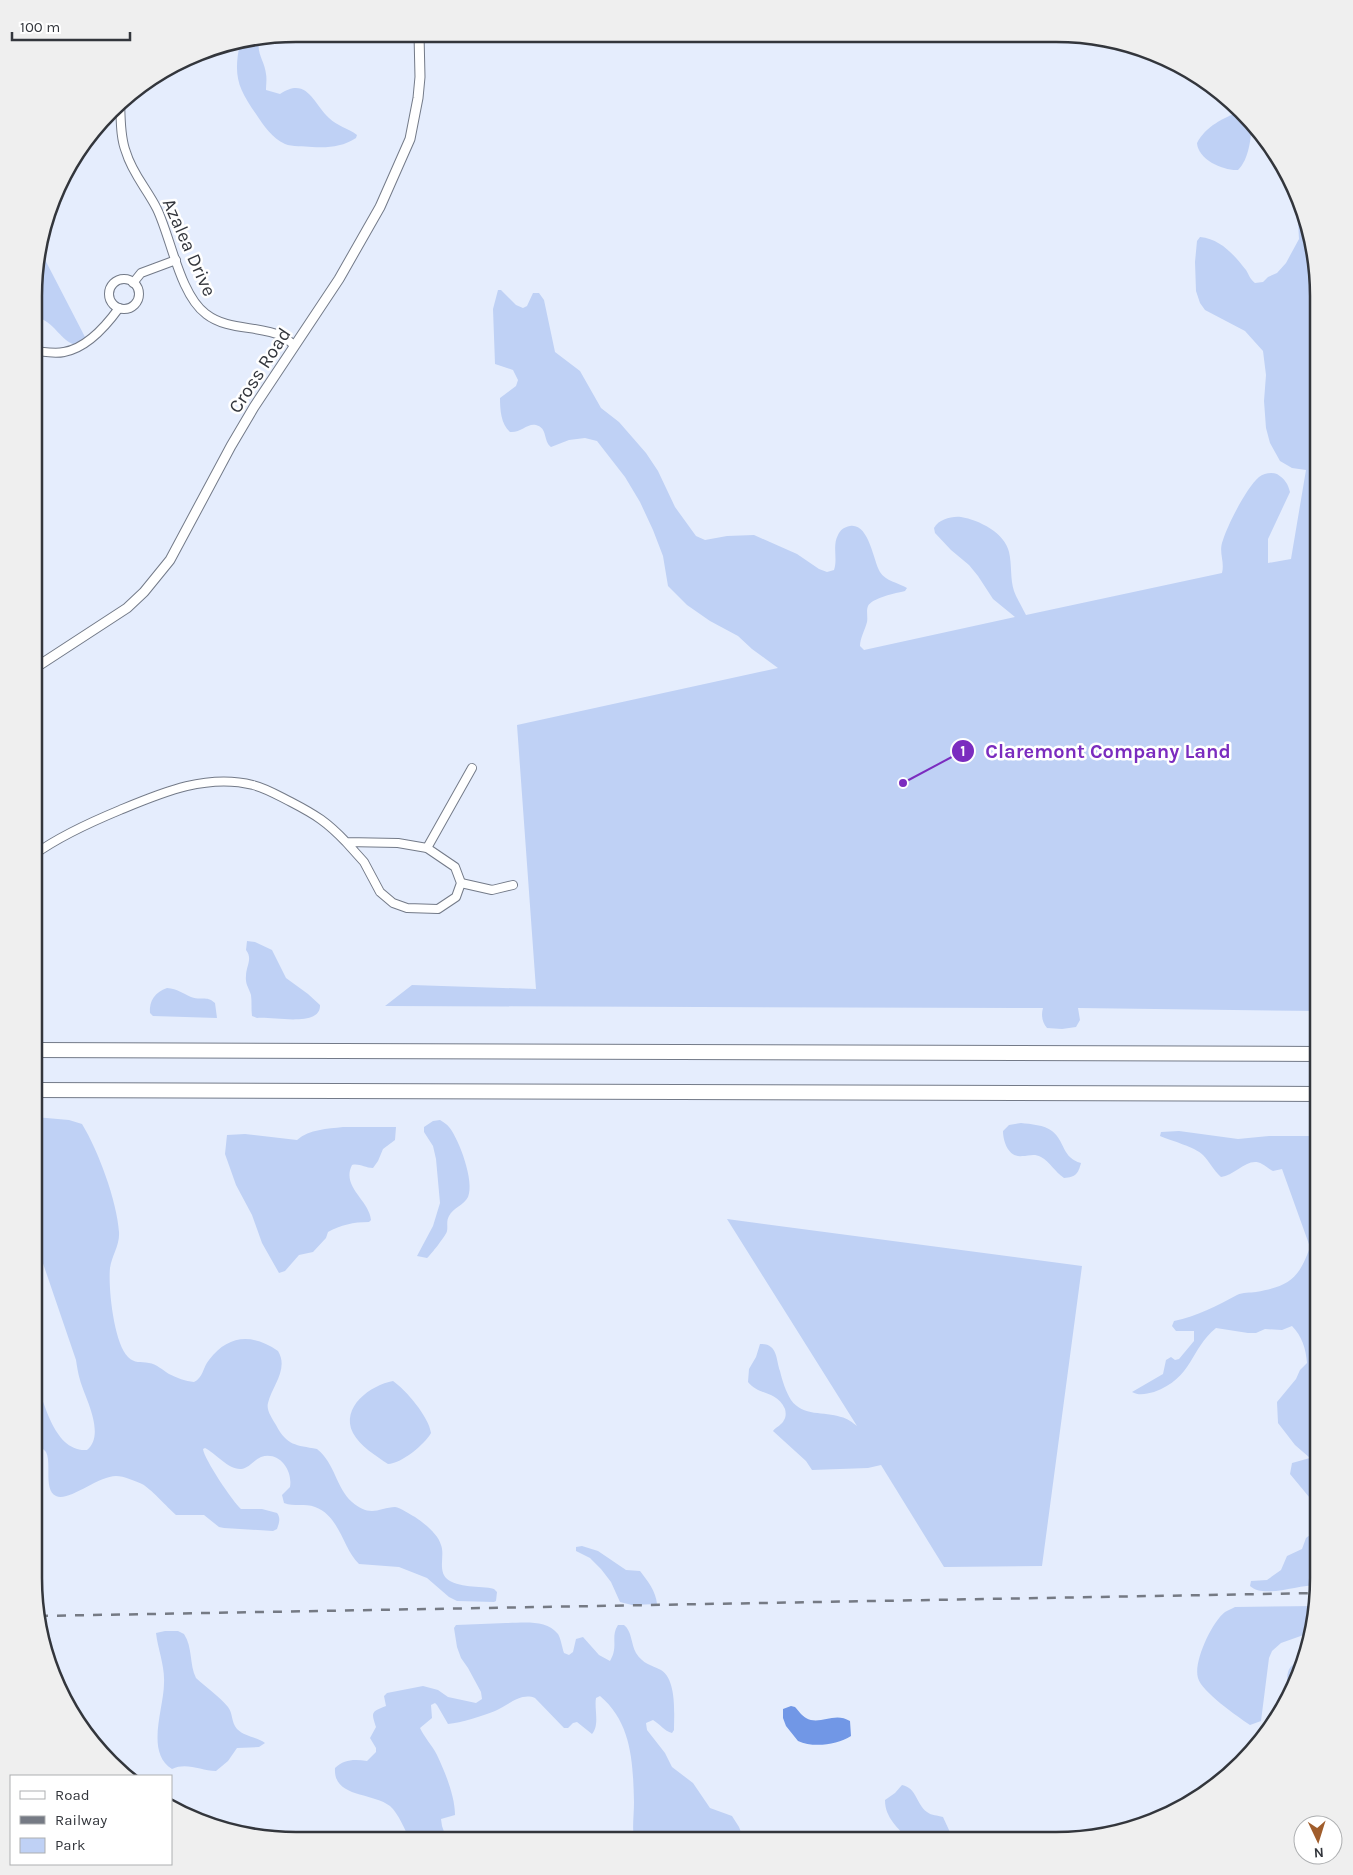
<svg xmlns="http://www.w3.org/2000/svg" width="1353" height="1875" font-family="Karla,sans-serif">
	<style>
		.green { fill: #bfd1f5 }
		.water { fill: #7197e6 }
		.lines { fill: none; stroke-linecap: round; stroke-linejoin: round }
		.minor-casing { stroke: #737a88; stroke-width: 10 }
		.tertiary-casing { stroke: #737a88; stroke-width: 11 }
		.motorway-casing { stroke: #737a88; stroke-width: 16 }
		.minor { stroke: #fff; stroke-width: 8 }
		.tertiary { stroke: #fff; stroke-width: 9 }
		.motorway { stroke: #fff; stroke-width: 14 }
		.rail { stroke: #757a84; stroke-width: 2.5; stroke-dasharray: 9 9; stroke-linecap: butt }
		.labels { text-anchor: middle; stroke-width: 5; stroke-linejoin: round; paint-order: stroke }
		.street-label { font-size: 19px; fill: #33363c; stroke: #fff }
		.rim { fill: none; stroke: #33363c; stroke-width: 2.5 }
		.leader { fill: none; stroke: #7b2cbf; stroke-width: 2 }
		.callout-dot { fill: #7b2cbf; stroke: #fff; stroke-width: 2 }
		.mark-label { font-size: 15px; text-anchor: middle; font-weight: bold; fill: #fff }
		.callout-label { font-size: 20px; text-anchor: middle; font-weight: bold; fill: #7b2cbf; stroke: #fff; stroke-width: 5; stroke-linejoin: round; paint-order: stroke }
	</style>
	<rect width="100%" height="100%" fill="#e5edfd"/>
	<!-- green -->
	<g class="green">
		<path d="M260,40C255,51 265,62 266,74C267,79 266,85 266,90L280,94C307,76 313,103 329,118C337,126 348,128 357,135L356,138C342,147 328,148 312,147C304,146 292,147 285,144C272,138 264,126 256,114C238,88 233,76 240,43Z"/>
		<path d="M1240,112L1252,123C1251,138 1249,159 1238,170C1224,171 1198,160 1197,143C1205,127 1224,117 1240,112Z"/>
		<path d="M1288,174L1292,180L1310,228L1319,296V1011L1078,1008L1080,1020L1076,1027L1062,1029L1047,1028C1042,1022 1041,1015 1043,1008L385,1006L412,985L536,989L517,725L778,668L752,649L738,636L710,621L687,605L668,586L663,556L653,530L640,502L625,477L597,441L585,438L569,440L551,447C543,441 548,428 536,425C527,423 521,433 510,432C501,424 500,410 500,398L516,386L518,380L513,370L495,364L493,309L498,290H501L516,305L523,308L527,306L533,293H539L544,300L555,352L580,371L601,408L619,422L646,453L658,471L675,507L696,536L705,540L727,536L754,535L797,554L819,569L827,572L834,570C838,559 832,546 838,535C840,530 844,527 850,526C869,523 873,560 880,572C885,581 899,583 907,588L905,591C896,593 872,598 868,606C866,611 868,617 867,622C865,630 860,638 860,646L864,650L1015,617L993,599L978,576L969,565L951,550L935,533L934,528C939,519 952,516 961,517C979,520 1005,533 1009,552C1012,564 1010,579 1014,591C1017,599 1022,607 1026,615L1222,573C1225,561 1218,552 1223,540C1228,524 1247,487 1259,477C1264,473 1272,472 1277,474C1285,479 1288,484 1290,492L1268,539V563L1291,559L1306,470L1292,468L1280,461L1270,443L1266,428L1264,401L1266,375L1263,351L1245,331L1205,310L1200,303L1196,291L1195,262L1197,241L1200,237C1221,239 1234,255 1246,270C1249,275 1250,279 1255,283L1263,282L1268,277L1277,273L1286,263L1299,239L1298,220Z"/>
		<path d="M40,250L85,337V344C68,350 59,330 47,322C44,320 40,318 36,316V262Z"/>
		<path d="M247,941L255,942L272,950L286,978L308,994L320,1005C321,1028 271,1016 257,1018L252,1016C251,1009 252,1002 251,995C249,988 245,984 246,976C246,966 253,959 246,950Z"/>
		<path d="M167,988C178,989 182,993 191,997C201,1001 206,995 215,1003L217,1018L153,1016L150,1013C149,1001 155,992 167,988Z"/>
		<path d="M35,1117L69,1120L82,1124C98,1150 117,1201 119,1232C120,1245 112,1255 110,1268C108,1288 114,1343 128,1357C135,1364 140,1361 149,1363C156,1364 163,1370 169,1374C177,1378 185,1381 194,1382C203,1378 203,1367 209,1360C228,1335 252,1333 278,1351C289,1369 272,1386 268,1403C266,1410 272,1418 276,1425C287,1446 296,1445 317,1449C335,1463 336,1488 352,1502C363,1511 370,1513 383,1509C387,1508 391,1507 395,1507C401,1508 409,1514 415,1517C424,1523 438,1534 441,1545C445,1555 438,1569 446,1578C458,1589 480,1585 494,1589L497,1592L496,1601L494,1602L457,1601L449,1597L427,1578L399,1567L359,1564C343,1549 340,1516 315,1507C305,1503 294,1507 284,1503L282,1495L290,1487C293,1470 279,1451 261,1457C254,1460 248,1469 241,1469C229,1470 215,1453 205,1448L203,1449C204,1459 233,1502 241,1509H262L277,1513C281,1518 279,1523 277,1529L273,1531L224,1528L219,1527L204,1515H176C168,1508 149,1487 142,1484C135,1481 124,1476 116,1476C98,1476 69,1502 56,1496C43,1490 52,1463 46,1452C43,1448 38,1446 34,1443V1376C44,1399 53,1452 87,1450C106,1434 85,1398 80,1380C78,1373 77,1367 76,1360L34,1237Z"/>
		<path d="M440,1120C443,1122 447,1124 449,1127C459,1139 475,1182 468,1197C464,1205 453,1208 449,1216C446,1221 448,1226 447,1231C447,1234 430,1256 427,1258L417,1256L433,1226L440,1203L436,1159L433,1146L424,1132V1127L433,1121Z"/>
		<path d="M1021,1123C1031,1124 1044,1125 1052,1131C1065,1141 1062,1158 1081,1163C1078,1174 1076,1177 1064,1178C1055,1172 1050,1162 1041,1157C1034,1153 1029,1156 1022,1156C1009,1158 1003,1142 1003,1131L1009,1125Z"/>
		<path d="M343,1127H396L395,1140L383,1149L378,1161L373,1168C365,1168 359,1163 352,1165C341,1187 369,1200 371,1220L369,1222C353,1222 341,1225 328,1232L326,1238L313,1252L299,1255L285,1271L279,1273L262,1243L252,1215L236,1185L225,1154L227,1135L245,1134L297,1140C310,1129 327,1129 343,1127Z"/>
		<path d="M1179,1131L1238,1139L1269,1136H1319V1509L1290,1474L1292,1463L1310,1458L1295,1445L1278,1423L1277,1402L1296,1379L1300,1370L1307,1363C1306,1349 1302,1336 1292,1326L1282,1330L1265,1329L1256,1333H1248L1216,1328C1190,1349 1193,1378 1154,1392C1146,1394 1139,1396 1132,1392L1163,1374L1166,1360L1171,1357L1175,1360L1179,1359L1194,1341V1331H1176L1172,1326L1174,1321C1197,1316 1217,1306 1237,1295C1243,1292 1250,1293 1256,1292C1289,1286 1299,1279 1310,1247L1282,1169L1273,1171C1269,1169 1266,1166 1262,1164C1248,1156 1235,1176 1221,1177C1213,1170 1210,1162 1203,1155C1195,1147 1172,1141 1160,1136L1161,1132Z"/>
		<path d="M727,1219L1082,1266L1042,1566L944,1567L881,1465L868,1468L812,1470L806,1461L773,1431C776,1427 782,1425 784,1420C786,1417 786,1413 785,1409C776,1390 759,1396 748,1382L749,1369L756,1357L760,1344C778,1343 776,1360 780,1371C782,1380 786,1392 791,1400C803,1417 824,1411 841,1417C847,1418 853,1423 857,1426Z"/>
		<path d="M393,1381C406,1390 429,1417 431,1433C425,1444 401,1464 388,1464C376,1456 360,1446 353,1433C340,1407 371,1385 393,1381Z"/>
		<path d="M1319,1528V1585C1300,1584 1264,1599 1250,1586L1251,1581L1267,1580L1281,1570L1287,1556L1302,1549L1306,1538Z"/>
		<path d="M582,1546L598,1551L626,1570L640,1571C647,1580 656,1591 657,1604L632,1605L620,1602L611,1582L601,1569L590,1558L576,1551V1547Z"/>
		<path d="M1317,1606L1312,1632L1281,1643L1272,1651L1269,1658L1261,1721L1250,1725C1238,1717 1201,1691 1198,1678C1193,1662 1212,1622 1225,1612C1228,1610 1232,1609 1235,1607Z"/>
		<path d="M506,1623C523,1623 546,1619 558,1634C561,1639 562,1647 564,1653L569,1655L573,1652L576,1639L583,1637L599,1655L610,1661C619,1646 610,1637 618,1625H624C632,1631 631,1644 636,1653C643,1664 651,1665 661,1670C677,1680 674,1714 674,1730L672,1733C664,1731 660,1724 653,1720L646,1723L647,1730L665,1753L672,1767L693,1783L710,1808L732,1816L739,1827L744,1840H634C632,1827 634,1815 634,1802C633,1763 632,1723 600,1696L596,1698C594,1709 600,1725 592,1734L577,1722L573,1723L568,1728H564L535,1698C521,1692 507,1706 495,1711C482,1716 461,1723 448,1724L437,1705L435,1703L431,1705L432,1718L420,1728C424,1737 432,1745 437,1755C445,1772 455,1796 455,1815L441,1819L442,1826L447,1840L410,1839C404,1829 399,1814 390,1806C372,1792 333,1798 335,1768C344,1759 355,1759 367,1761L376,1752V1748L370,1738L376,1727C371,1712 371,1712 386,1706L384,1696L387,1693L423,1686L438,1690L448,1697L476,1703L482,1699L481,1692L468,1668L461,1658L457,1647L454,1628L456,1625Z"/>
		<path d="M165,1631H178L184,1634C193,1648 189,1664 196,1678C207,1688 219,1696 228,1707C233,1713 231,1722 237,1729C245,1737 257,1737 265,1743L259,1747L237,1748L228,1761L216,1771C201,1771 187,1762 172,1769C145,1752 164,1709 164,1683C165,1666 158,1650 156,1633Z"/>
		<path d="M1301,1662L1305,1664L1290,1693C1286,1681 1284,1664 1301,1662Z"/>
		<path d="M902,1785C917,1788 916,1804 927,1812C932,1816 937,1815 943,1817L954,1841H908C899,1827 885,1819 885,1800L895,1793Z"/>
	</g>
	<!-- water -->
	<path class="water" d="M791,1706L795,1707C798,1710 802,1716 806,1718C820,1726 834,1711 850,1721L851,1736C837,1745 813,1748 798,1741L786,1726L783,1718V1709Z"/>
	<g class="lines">
		<!-- minor casing -->
		<g class="minor-casing">
			<g id="minor">
				<path d="M120,103C121,119 120,137 126,152C132,173 147,189 157,209C171,238 180,295 206,314C228,331 257,325 282,336C286,338 290,342 294,345"/>
				<circle cx="124" cy="294" r="15"/>
				<polyline points="133,283 141,273 176,260"/>
				<path d="M36,351C45,352 55,354 64,352C87,348 106,326 119,308"/>
				<polyline points="427,848 472,768"/>
				<path d="M35,854C60,836 91,822 120,810C161,793 207,773 253,785C266,788 279,796 291,802C316,815 327,822 346,842L398,843L427,848L455,867L461,883L456,897L438,909L407,908L393,903L380,892L364,862L346,842"/>
				<polyline points="461,883 492,890 513,885"/>
			</g>
		</g>
		<!-- tertiary casing -->
		<g class="tertiary-casing">
			<polyline id="tertiary" points="35,668 127,608 144,592 170,560 231,446 254,407 339,279 380,207 410,139 418,98 420,77 419,34"/>
		</g>
		<!-- motorway casing -->
		<g class="motorway-casing">
			<g id="motorway">
				<polyline points="35,1050 1319,1054"/>
				<polyline points="35,1090 1319,1094"/>
			</g>
		</g>
		<!-- minor -->
		<use href="#minor" class="minor"/>
		<!-- tertiary -->
		<use href="#tertiary" class="tertiary"/>
		<!-- motorway -->
		<use href="#motorway" class="motorway"/>
		<!-- rail -->
		<polyline class="rail" points="39,1616 1319,1593"/>
	</g>
	<g class="labels">
		<!-- street labels -->
		<g class="street-label">
			<text transform="translate(190 247) rotate(66)" y="7">Azalea Drive</text>
			<text transform="translate(259 370) rotate(-57)" y="7">Cross Road</text>
		</g>
	</g>
	<!-- crop -->
	<path d="M0 0H1353V1875H0ZM296 42H1056A254 254 0 0 1 1310 296V1578A254 254 0 0 1 1056 1832H296A254 254 0 0 1 42 1578V296A254 254 0 0 1 296 42Z" fill="#efefef" fill-rule="evenodd"/>
	<path class="rim" d="M296 42H1056A254 254 0 0 1 1310 296V1578A254 254 0 0 1 1056 1832H296A254 254 0 0 1 42 1578V296A254 254 0 0 1 296 42Z"/>
	<!-- callouts -->
	<path class="leader" d="M903 783L963 751"/>
	<g class="callout-dot">
		<circle cx="903" cy="783" r="5"/>
		<circle cx="963" cy="751" r="12"/>
	</g>
	<g class="mark-label">
		<text x="963" y="756">1</text>
	</g>
	<g class="callout-label">
		<text x="1108" y="758">Claremont Company Land</text>
	</g>
	<!-- legend -->
	<rect x="10" y="1775" width="162" height="90" fill="#ffffff" stroke="#adafb1"/>
	<rect x="20" y="1791" width="25" height="8" fill="#ffffff" stroke="#adafb1"/>
	<text x="55" y="1800" font-size="15" fill="#33363c">Road</text>
	<rect x="20" y="1816" width="25" height="8" fill="#757a84" stroke="#adafb1"/>
	<text x="55" y="1825" font-size="15" fill="#33363c">Railway</text>
	<rect x="20" y="1838" width="25" height="15" fill="#bfd1f5" stroke="#adafb1"/>
	<text x="55" y="1850" font-size="15" fill="#33363c">Park</text>
	<!-- north arrow -->
	<g transform="translate(1318 1840) rotate(176)"><circle r="24" fill="#ffffff" stroke="#adafb1"/>
	<path d="M0-4L9 19L0 12L-9 19Z" fill="#a05d2c"/>
	<text y="-8" font-size="14" font-weight="bold" text-anchor="middle" fill="#33363c">N</text>
	</g>
	<!-- scale -->
	<path d="M12 32v8h118v-8" fill="none" stroke="#33363c" stroke-width="2.5"/>
	<text x="20" y="32" font-size="15" fill="#33363c" stroke="#ffffff" stroke-width="4" paint-order="stroke">100 m</text>
</svg>
